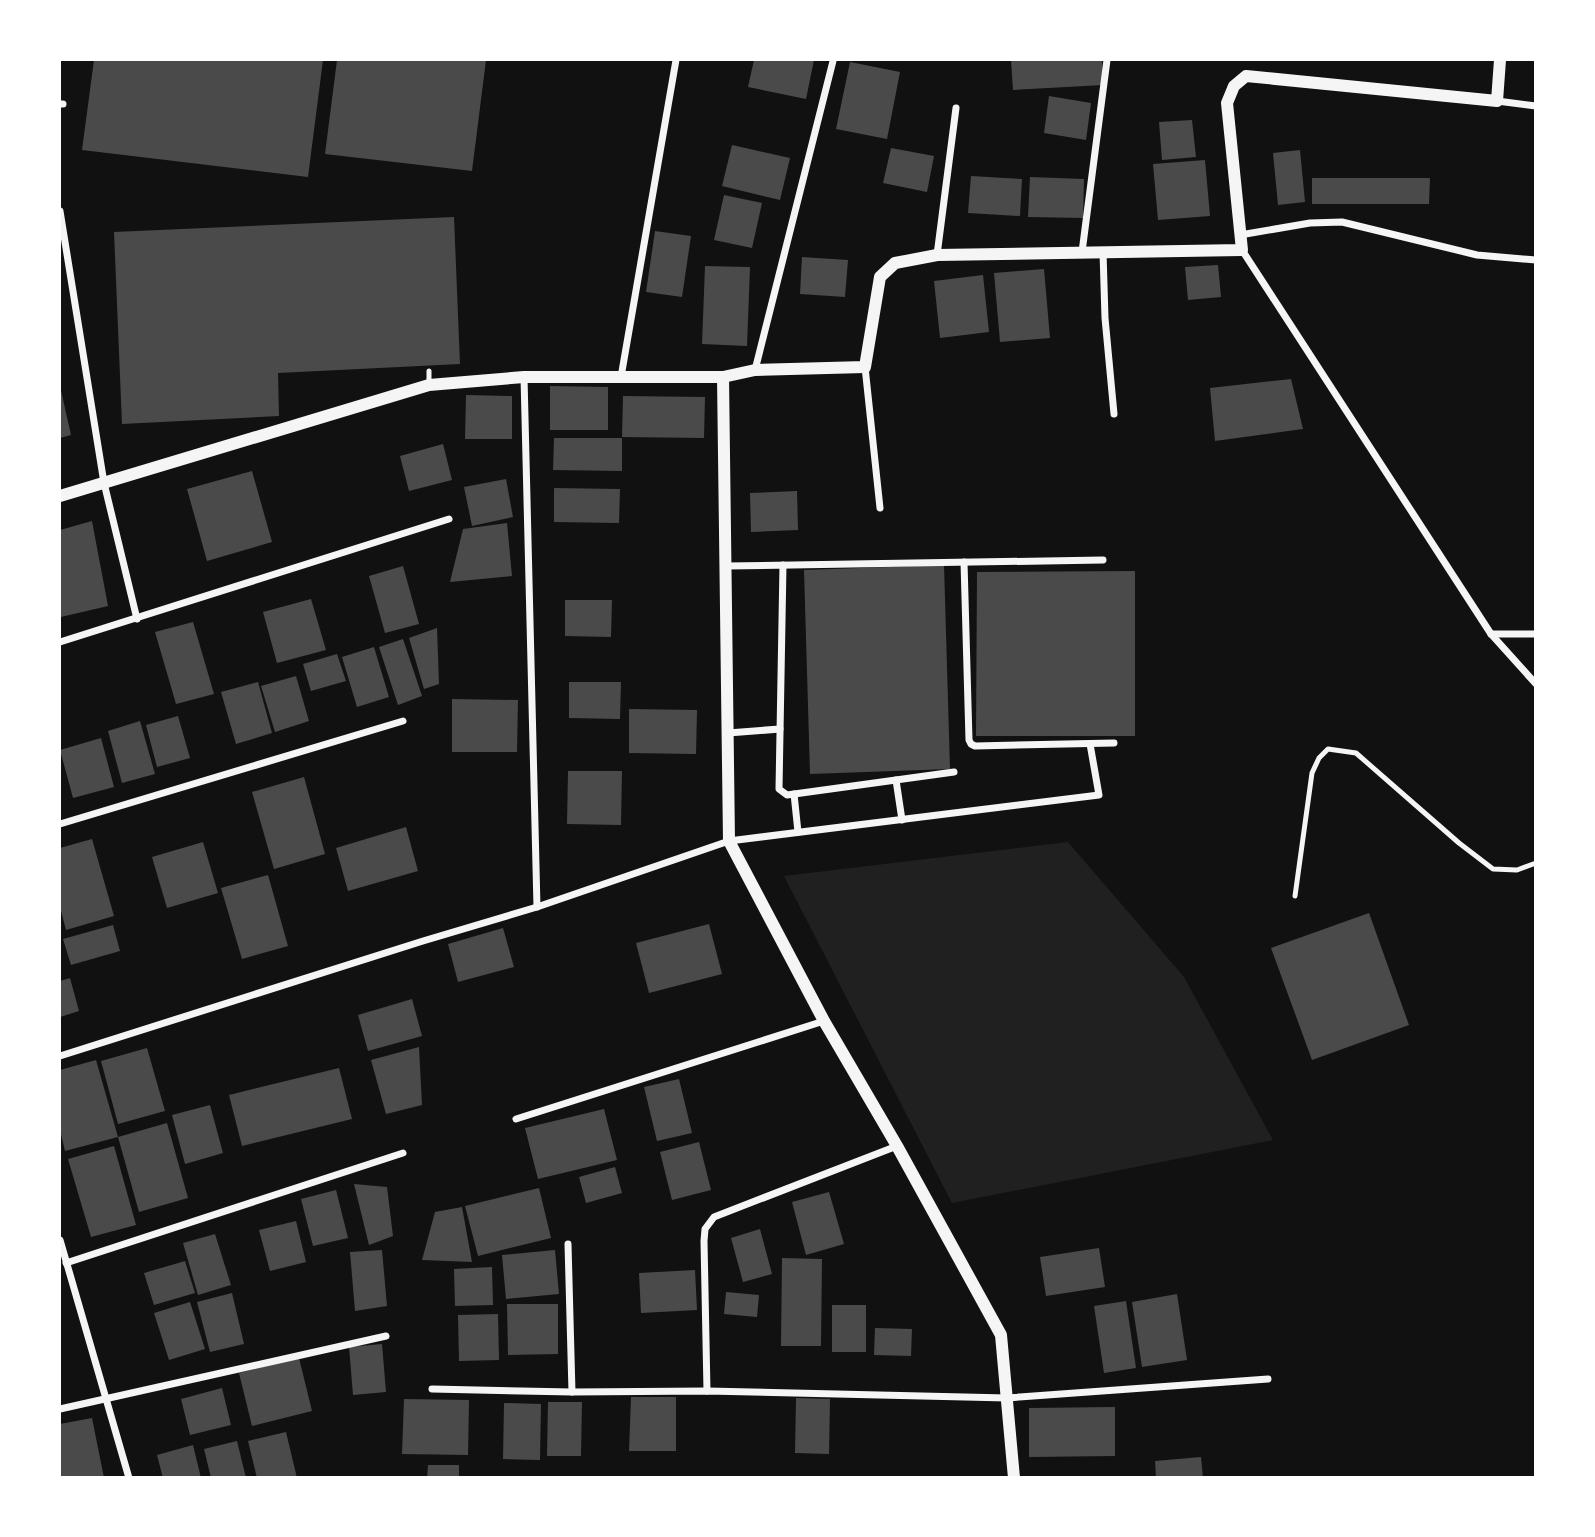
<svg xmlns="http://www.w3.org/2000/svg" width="1595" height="1537" font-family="Lora,serif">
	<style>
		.green { fill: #202020 }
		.building { fill: #4a4a4a }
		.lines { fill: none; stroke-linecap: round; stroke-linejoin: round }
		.service { stroke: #f5f5f5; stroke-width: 5 }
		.minor { stroke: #f5f5f5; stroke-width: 7 }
		.tertiary { stroke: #f5f5f5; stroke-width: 12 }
	</style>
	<rect width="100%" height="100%" fill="#111"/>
	<!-- green -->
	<polygon class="green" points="1068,842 1184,977 1273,1140 952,1203 784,876"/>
	<!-- building -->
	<g class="building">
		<polygon points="94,60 323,60 308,177 82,150"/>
		<polygon points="337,60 486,60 472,171 325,154"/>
		<polygon points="754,60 814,60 806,99 748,87"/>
		<polygon points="1011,60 1102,60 1103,85 1013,90"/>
		<polygon points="850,62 900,72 887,139 836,129"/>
		<polygon points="1049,96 1091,103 1086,140 1044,133"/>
		<polygon points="1192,120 1196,157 1162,160 1159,122"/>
		<polygon points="732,145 790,158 780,200 722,186"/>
		<polygon points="891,148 934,156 927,192 883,183"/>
		<polygon points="1300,150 1305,202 1278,205 1273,153"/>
		<polygon points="1205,160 1210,216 1158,220 1153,164"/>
		<polygon points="971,176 1022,179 1020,216 968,213"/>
		<polygon points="1030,177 1084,179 1083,218 1028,217"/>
		<polygon points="1312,178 1430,178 1429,204 1312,204"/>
		<polygon points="724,195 762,203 752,248 714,240"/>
		<polygon points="454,217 460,364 278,373 279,416 122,424 114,232"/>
		<polygon points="655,231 691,236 682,297 646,292"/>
		<polygon points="802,257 848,260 845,297 800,294"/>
		<polygon points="1218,265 1221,297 1188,300 1185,267"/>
		<polygon points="705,266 750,267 747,346 702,344"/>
		<polygon points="1044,269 1050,338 1000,342 994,273"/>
		<polygon points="983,275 989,332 940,338 934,281"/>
		<polygon points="1291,379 1303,429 1215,441 1210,388"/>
		<polygon points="60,386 71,435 60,438"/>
		<polygon points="550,386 608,387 608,430 550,430"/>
		<polygon points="466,395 512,396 512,439 465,439"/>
		<polygon points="623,396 705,397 704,438 622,437"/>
		<polygon points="554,438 622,438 622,471 553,470"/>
		<polygon points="443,444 452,480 409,491 400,456"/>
		<polygon points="252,471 272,542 207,561 187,489"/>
		<polygon points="506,479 513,517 472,526 464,487"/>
		<polygon points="554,488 620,489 619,523 554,522"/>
		<polygon points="797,491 798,530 751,532 750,493"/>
		<polygon points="92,521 108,606 61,617 60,530"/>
		<polygon points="507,523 512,576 450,582 463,529"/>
		<polygon points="944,565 950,769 810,774 804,570"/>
		<polygon points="403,566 419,624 385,633 369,576"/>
		<polygon points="1135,571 1135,736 976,736 977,572"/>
		<polygon points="311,599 326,650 277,663 263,612"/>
		<polygon points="565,600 612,600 611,637 565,636"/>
		<polygon points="193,622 214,694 176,704 155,632"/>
		<polygon points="437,628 439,684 424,689 409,638"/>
		<polygon points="403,639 422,696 398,705 379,647"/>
		<polygon points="374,647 389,697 357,707 342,657"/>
		<polygon points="337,654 346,681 311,691 303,664"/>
		<polygon points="296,676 309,721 275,732 261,686"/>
		<polygon points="258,682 272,733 236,744 221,692"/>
		<polygon points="569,682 621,682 620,719 569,718"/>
		<polygon points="452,699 518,700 517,752 452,752"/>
		<polygon points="629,709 697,710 696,754 629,753"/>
		<polygon points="178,716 190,758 157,767 146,725"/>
		<polygon points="140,721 155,774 122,783 108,731"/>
		<polygon points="101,738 114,787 73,798 60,750"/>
		<polygon points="568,771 622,771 621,825 567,824"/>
		<polygon points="304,777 325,854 274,869 252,792"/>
		<polygon points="406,827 418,871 348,891 336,848"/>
		<polygon points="92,839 114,916 66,930 60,907 60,848"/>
		<polygon points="203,842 218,893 167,908 152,857"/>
		<polygon points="268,875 288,946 242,959 221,888"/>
		<polygon points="1369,913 1409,1025 1312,1060 1271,948"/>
		<polygon points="709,924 722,974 649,993 636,943"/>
		<polygon points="113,925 120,951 71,965 63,939"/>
		<polygon points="503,928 514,967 458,982 448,944"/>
		<polygon points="70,978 79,1011 60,1017 60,981"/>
		<polygon points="412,999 422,1036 368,1051 358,1015"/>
		<polygon points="419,1047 422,1105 386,1114 371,1060"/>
		<polygon points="147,1048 165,1111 118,1124 101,1061"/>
		<polygon points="96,1060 118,1137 65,1151 60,1130 60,1070"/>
		<polygon points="339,1068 352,1119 242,1146 229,1095"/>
		<polygon points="679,1079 692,1133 657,1141 644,1087"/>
		<polygon points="210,1105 223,1153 185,1164 172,1115"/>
		<polygon points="604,1109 617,1160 538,1179 525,1128"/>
		<polygon points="167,1123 188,1198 139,1212 118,1137"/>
		<polygon points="699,1142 711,1190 672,1200 660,1152"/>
		<polygon points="114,1146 136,1225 91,1237 68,1159"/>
		<polygon points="615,1167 622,1193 586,1203 579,1177"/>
		<polygon points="354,1184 387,1187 393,1236 369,1245"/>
		<polygon points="539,1188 551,1238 478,1256 465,1206"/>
		<polygon points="336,1190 348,1238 313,1246 301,1199"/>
		<polygon points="829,1192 844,1244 806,1255 792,1202"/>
		<polygon points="462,1207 472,1262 422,1260 435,1212"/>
		<polygon points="296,1221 306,1262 270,1271 259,1230"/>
		<polygon points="760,1229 772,1274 743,1282 731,1238"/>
		<polygon points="215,1234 231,1285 198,1295 183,1243"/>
		<polygon points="1099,1248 1105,1287 1046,1296 1040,1257"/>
		<polygon points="382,1250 387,1306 355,1311 350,1252"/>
		<polygon points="555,1250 559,1294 506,1299 502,1255"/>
		<polygon points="782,1258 822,1259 821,1346 781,1346"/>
		<polygon points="185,1261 195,1293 154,1305 144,1273"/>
		<polygon points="492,1267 493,1305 455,1306 454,1269"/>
		<polygon points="695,1270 697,1310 641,1313 639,1273"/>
		<polygon points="726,1292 759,1295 757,1317 724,1314"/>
		<polygon points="232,1293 244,1344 210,1352 197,1302"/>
		<polygon points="1177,1294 1187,1360 1142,1367 1132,1302"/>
		<polygon points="1126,1301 1136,1368 1104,1373 1094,1306"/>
		<polygon points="190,1302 205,1349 169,1360 154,1313"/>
		<polygon points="507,1304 558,1304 558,1354 508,1355"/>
		<rect x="832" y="1305" width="34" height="47"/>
		<polygon points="498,1314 499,1360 459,1361 458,1315"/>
		<polygon points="875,1328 912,1329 911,1356 874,1355"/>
		<polygon points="382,1344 386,1392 353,1395 349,1347"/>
		<polygon points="299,1358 312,1411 252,1426 239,1373"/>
		<polygon points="222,1388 231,1425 190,1435 181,1399"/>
		<polygon points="631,1397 676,1397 676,1451 629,1451"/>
		<polygon points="796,1398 830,1399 829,1454 795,1453"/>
		<polygon points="404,1399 469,1400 468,1455 402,1454"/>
		<polygon points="548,1402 582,1402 581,1456 547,1456"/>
		<polygon points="504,1403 541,1404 540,1460 503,1459"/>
		<polygon points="1115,1407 1115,1456 1029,1457 1029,1408"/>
		<polygon points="92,1418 104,1478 60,1478 60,1424"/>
		<polygon points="286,1432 297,1478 257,1478 248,1441"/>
		<polygon points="237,1441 246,1478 211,1478 204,1449"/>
		<polygon points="193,1445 201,1478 163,1478 157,1455"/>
		<polygon points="1201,1457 1203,1478 1156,1478 1155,1461"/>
		<polygon points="428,1465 459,1465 459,1478 427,1478"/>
	</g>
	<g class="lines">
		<!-- service -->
		<g class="service">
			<polyline points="429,385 429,371"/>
			<polyline points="1295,896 1312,773 1319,758 1328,749 1356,753 1459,843 1493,869 1517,870 1536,863"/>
		</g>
		<!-- minor -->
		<g class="minor">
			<polyline points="1497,101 1536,106"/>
			<polyline points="60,104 63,104"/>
			<polyline points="60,211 104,483 137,619"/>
			<polyline points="1240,235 1310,223 1342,222 1477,255 1536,260"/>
			<polyline points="1242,250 1491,634 1536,684"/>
			<polyline points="1082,252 1107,60"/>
			<polyline points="1103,252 1105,318 1114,414"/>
			<polyline points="937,255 956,108"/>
			<polyline points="865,367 880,508"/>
			<polyline points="755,370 833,61"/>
			<polyline points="524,377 537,907"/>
			<polyline points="621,377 676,60"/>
			<polyline points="964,562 969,740 971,744 975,746 1114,743"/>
			<polyline points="783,565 779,789 787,795 954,772"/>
			<polyline points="726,566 1103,560"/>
			<polyline points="1491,634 1536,634"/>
			<polyline points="60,642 449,519"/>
			<polyline points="728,733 780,729"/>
			<polyline points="896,780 902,820"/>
			<polyline points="794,794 798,832"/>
			<polyline points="60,824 403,721"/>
			<polyline points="60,1056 423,941 537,907 729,841 1099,795 1090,744"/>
			<polyline points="516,1119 824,1021"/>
			<polyline points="60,1240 129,1478"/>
			<polyline points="568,1244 572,1392"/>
			<polyline points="66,1263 403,1153"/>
			<polyline points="432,1389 572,1392 707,1391 1007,1398 1268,1379"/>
			<polyline points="707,1391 704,1241 705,1229 714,1217 897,1146"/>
			<polyline points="60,1409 386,1336"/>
		</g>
		<!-- tertiary -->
		<g class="tertiary">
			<polyline points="60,496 429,385 524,377 723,377"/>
			<polyline points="1014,1478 1001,1335 897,1146 824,1021 729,841 723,377 755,370 865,367 880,277 895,263 937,255 1242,250 1227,103 1234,86 1246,76 1497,101 1500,60"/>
		</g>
	</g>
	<!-- border -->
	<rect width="1595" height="1537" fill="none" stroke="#ffffff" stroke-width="122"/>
</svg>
